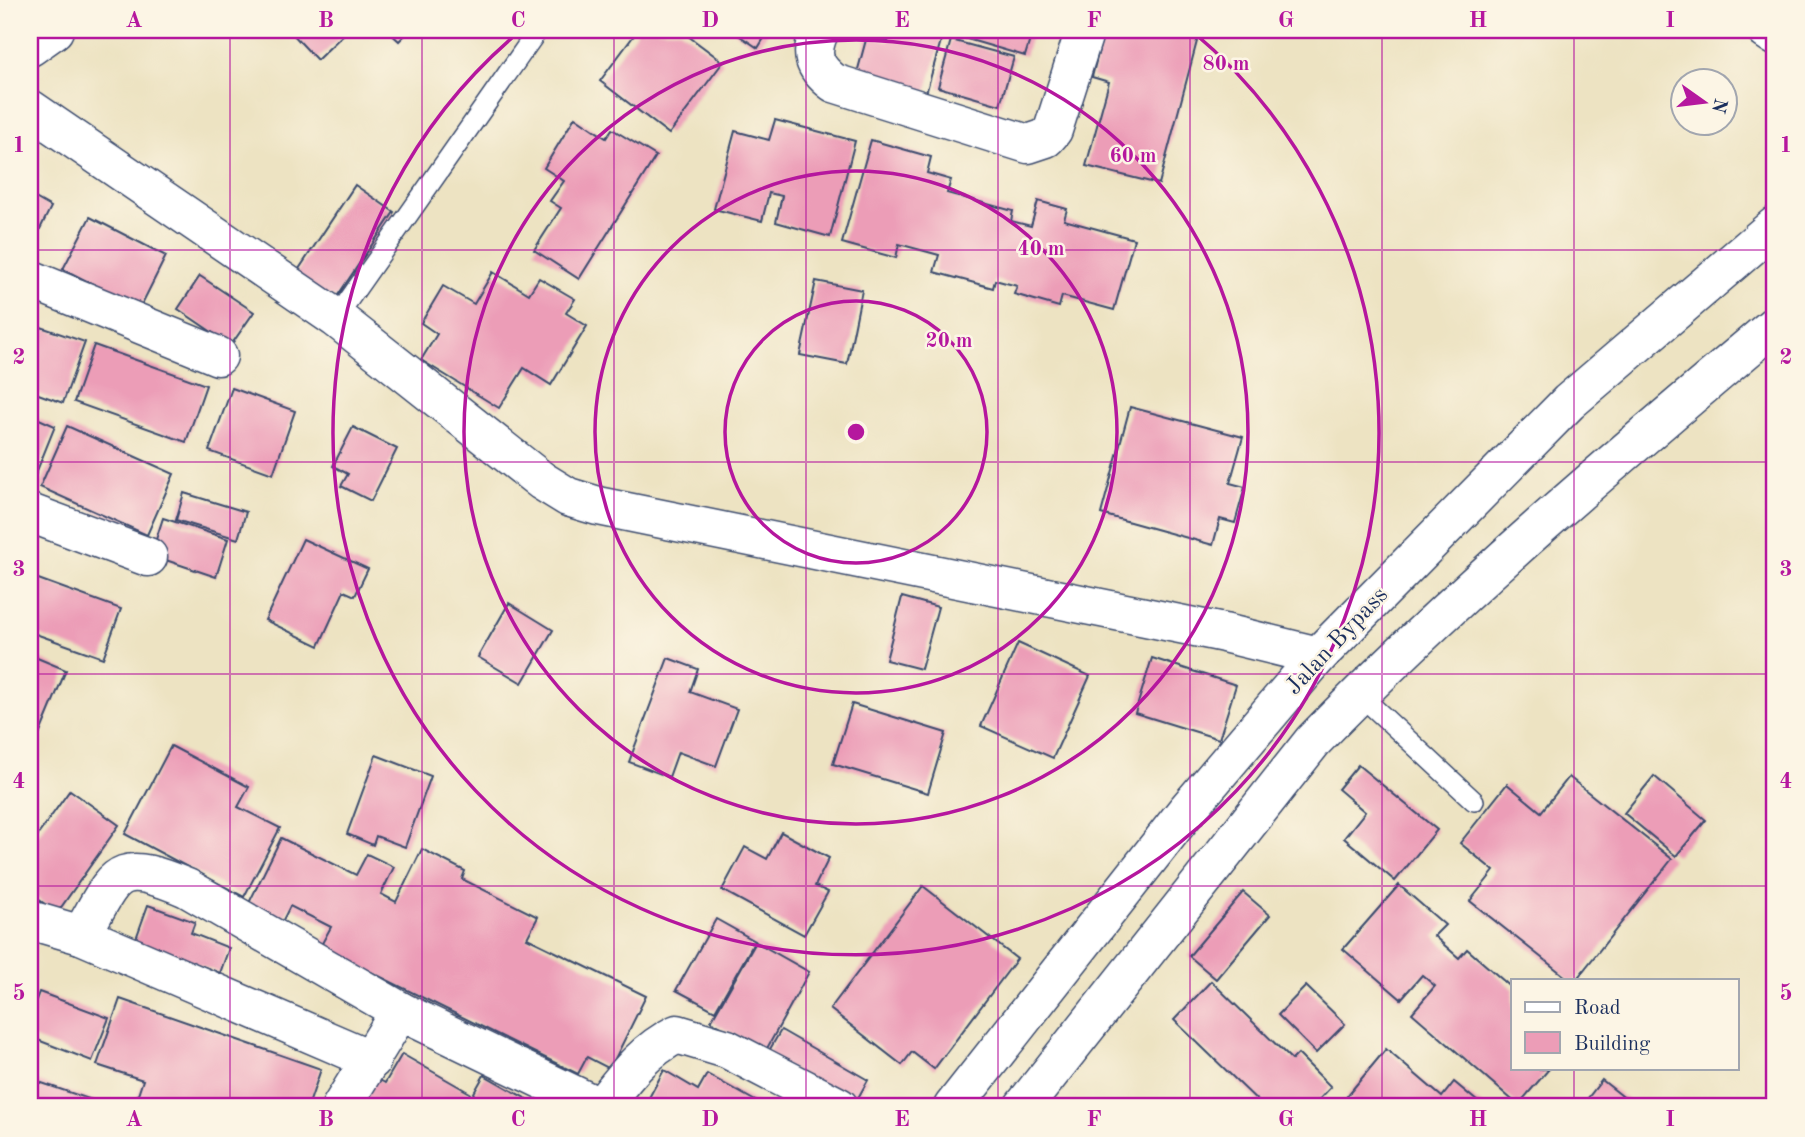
<svg xmlns="http://www.w3.org/2000/svg" width="1805" height="1137" font-family="'Old Standard TT',serif">
	<style>
		.building { fill: #ec9db7 }
		.lines { fill: none; stroke-linecap: round; stroke-linejoin: round }
		.lane-casing { stroke: #3a4a6d; stroke-width: 22 }
		.street-casing { stroke: #3a4a6d; stroke-width: 41 }
		.highway-casing { stroke: #3a4a6d; stroke-width: 41 }
		.lane { stroke: #fff; stroke-width: 19 }
		.street { stroke: #fff; stroke-width: 38 }
		.highway { stroke: #fff; stroke-width: 38 }
		.grid { fill: none; stroke: #b5179e; stroke-width: 2; stroke-opacity: 0.55 }
		.ring { fill: none; stroke: #b5179e; stroke-width: 3.5 }
		.labels { text-anchor: middle; stroke-width: 5; stroke-linejoin: round; paint-order: stroke }
		.street-label { font-size: 24px; fill: #1b2f5e; stroke: #fcf5e5 }
		.centre { fill: #b5179e; stroke: #fcf5e5; stroke-width: 3.5 }
		.ring-label { font-size: 21px; text-anchor: middle; font-weight: bold; fill: #b5179e; stroke: #fcf5e5; stroke-width: 5; stroke-linejoin: round; paint-order: stroke }
		.neatline { fill: none; stroke: #b5179e; stroke-width: 2.5 }
		.grid-label { font-size: 23px; text-anchor: middle; font-weight: bold; fill: #b5179e }
	</style>
	<rect width="100%" height="100%" fill="#fcf5e5"/>
	<filter id="ink" filterUnits="userSpaceOnUse"><feTurbulence type="fractalNoise" baseFrequency=".0143" numOctaves="2"/><feDisplacementMap in="SourceGraphic" scale="14" xChannelSelector="R" yChannelSelector="G"/><feConvolveMatrix kernelMatrix="1 2 1 2 8 2 1 2 1" color-interpolation-filters="sRGB"/></filter>
	<filter id="wash" filterUnits="userSpaceOnUse"><feTurbulence type="fractalNoise" baseFrequency=".00686" numOctaves="4" result="noise"/><feDisplacementMap in="SourceGraphic" scale="28" xChannelSelector="R" yChannelSelector="G"/><feGaussianBlur stdDeviation="1.57" result="paint"/><feColorMatrix in="noise" values="0 0 0 0 0 0 0 0 0 0 0 0 0 0 0 0 0 1.4 0 .05"/><feComposite in="paint" operator="in"/></filter>
	<g filter="url(#wash)">
		<rect width="100%" height="100%" fill="#ede3c2"/>
		<g id="blocks">
			<!-- building -->
			<g class="building">
				<polygon points="289,30 348,30 317,60"/>
				<polygon points="387,30 410,30 399,41"/>
				<polygon points="638,30 680,30 723,62 669,134 600,81"/>
				<polygon points="731,30 769,30 758,48"/>
				<polygon points="892,30 944,30 923,104 857,73 867,36 888,42"/>
				<polygon points="951,30 1033,30 1025,56 950,34"/>
				<polygon points="1104,30 1200,30 1159,184 1086,166 1109,82 1092,77"/>
				<polygon points="951,40 1014,57 1000,105 938,87"/>
				<polygon points="575,117 606,138 612,129 656,156 579,279 534,250 561,208 550,201 564,181 544,168"/>
				<polygon points="775,120 855,141 830,237 776,222 782,196 769,193 762,221 714,209 735,131 769,140"/>
				<polygon points="871,140 931,157 927,173 951,180 947,193 1013,211 1011,221 1031,226 1038,201 1067,209 1064,220 1134,239 1114,310 1062,296 1059,307 1014,294 1017,286 995,280 993,288 934,272 939,255 899,244 896,258 842,243"/>
				<polygon points="355,185 394,212 336,298 289,284"/>
				<polygon points="30,195 51,207 30,249"/>
				<polygon points="90,217 166,256 140,308 63,269"/>
				<polygon points="493,272 529,294 539,278 575,299 566,313 587,326 551,385 524,368 499,408 421,360 437,334 421,323 443,286 474,304"/>
				<polygon points="200,276 254,312 231,345 178,309"/>
				<polygon points="816,281 862,290 847,364 800,355"/>
				<polygon points="38,326 85,342 63,403 30,391 30,350"/>
				<polygon points="94,345 206,385 186,442 74,402"/>
				<polygon points="232,388 295,411 273,474 209,451"/>
				<polygon points="1130,407 1243,437 1230,483 1245,487 1235,523 1220,519 1213,545 1101,514"/>
				<polygon points="30,415 55,426 32,483 30,482"/>
				<polygon points="67,426 174,474 147,535 40,487"/>
				<polygon points="353,427 397,449 371,501 341,486 348,474 333,466"/>
				<polygon points="184,493 246,512 238,539 176,520"/>
				<polygon points="163,518 228,539 216,577 151,555"/>
				<polygon points="303,539 368,569 355,596 344,591 319,646 265,620"/>
				<polygon points="30,576 121,609 103,658 30,632"/>
				<polygon points="902,597 938,607 921,669 886,660"/>
				<polygon points="509,603 553,630 522,683 478,657"/>
				<polygon points="1018,643 1090,676 1053,758 981,726"/>
				<polygon points="30,655 66,670 30,757"/>
				<polygon points="668,658 698,669 690,692 737,709 716,766 678,752 669,777 629,762"/>
				<polygon points="1152,658 1236,685 1219,739 1135,713"/>
				<polygon points="852,704 946,733 928,793 833,764"/>
				<polygon points="171,746 249,787 238,807 280,828 244,897 125,834"/>
				<polygon points="376,755 431,776 405,847 376,836 373,845 347,834"/>
				<polygon points="1358,765 1437,830 1395,881 1344,838 1365,812 1338,789"/>
				<polygon points="1654,776 1706,820 1676,856 1624,813"/>
				<polygon points="1569,777 1672,859 1575,981 1571,981 1470,901 1494,871 1460,843 1507,784 1541,812"/>
				<polygon points="70,790 119,825 57,913 30,893 30,846"/>
				<polygon points="781,832 829,858 815,886 828,892 804,935 722,890 745,847 767,859"/>
				<polygon points="281,838 356,875 367,854 394,867 381,894 396,902 422,849 465,871 462,879 538,917 527,938 646,996 610,1069 587,1057 578,1074 320,947 331,927 290,906 282,922 248,905"/>
				<polygon points="1399,885 1445,925 1434,936 1459,958 1467,949 1513,989 1513,1069 1549,1069 1518,1105 1412,1013 1435,986 1422,975 1401,999 1343,949"/>
				<polygon points="923,886 1017,959 934,1069 912,1052 902,1065 830,1009"/>
				<polygon points="1243,892 1270,915 1216,979 1189,956"/>
				<polygon points="148,905 195,922 191,933 229,948 220,973 181,958 133,947"/>
				<polygon points="716,919 755,941 715,1011 676,990"/>
				<polygon points="756,942 809,972 765,1052 711,1021"/>
				<polygon points="1211,981 1292,1060 1298,1054 1331,1087 1312,1107 1264,1107 1174,1020"/>
				<polygon points="1306,986 1345,1024 1316,1053 1278,1015"/>
				<polygon points="39,992 109,1018 92,1061 30,1037 30,1016"/>
				<polygon points="120,999 321,1069 308,1107 134,1107 143,1080 97,1065"/>
				<polygon points="781,1030 868,1080 854,1105 766,1056"/>
				<polygon points="1386,1049 1442,1097 1454,1082 1484,1107 1359,1107 1347,1096"/>
				<polygon points="402,1054 470,1093 462,1107 359,1107 376,1078 385,1083"/>
				<polygon points="664,1070 698,1090 707,1074 766,1107 644,1107"/>
				<polygon points="484,1075 541,1107 466,1107"/>
				<polygon points="30,1079 107,1105 106,1107 30,1107"/>
				<polygon points="1602,1080 1636,1107 1581,1107"/>
			</g>
		</g>
	</g>
	<g filter="url(#ink)">
		<use href="#blocks" fill-opacity="0" stroke="#3a4a6d" stroke-width="2"/>
		<g class="lines">
			<!-- lane casing -->
			<g class="lane-casing">
				<g id="lane">
					<polyline points="336,318 538,30"/>
					<polyline points="1359,694 1474,801"/>
				</g>
			</g>
			<!-- street casing -->
			<g class="street-casing">
				<g id="street">
					<path d="M820,30C809,54 813,67 834,83L1028,144L1046,138L1053,130L1085,30"/>
					<polyline points="1766,30 1775,36"/>
					<polyline points="30,47 54,30"/>
					<polyline points="30,109 336,318 542,481 568,497 598,506 1224,633 1318,656"/>
					<polyline points="30,279 218,356"/>
					<polyline points="30,513 148,557"/>
					<polyline points="30,920 81,935 372,1060"/>
					<path d="M81,935C117,874 113,857 187,888L400,1011"/>
					<polyline points="341,1107 400,1011 599,1107"/>
					<path d="M601,1107C624,1078 643,1051 677,1034L727,1049L839,1107"/>
				</g>
			</g>
			<!-- highway casing -->
			<g class="highway-casing">
				<g id="highway">
					<polyline points="953,1107 1187,810 1318,656 1569,402 1775,226"/>
					<path d="M1023,1107L1313,741C1457,593 1617,458 1775,325"/>
				</g>
			</g>
			<!-- lane -->
			<use href="#lane" class="lane"/>
			<!-- street -->
			<use href="#street" class="street"/>
			<!-- highway -->
			<use href="#highway" class="highway"/>
		</g>
	</g>
	<!-- grid -->
	<path class="grid" d="M230,30V1107M422,30V1107M614,30V1107M806,30V1107M998,30V1107M1190,30V1107M1382,30V1107M1574,30V981M30,250H1775M30,462H1775M30,674H1775M30,886H1775M1574,1069V1107"/>
	<!-- distance rings -->
	<g class="ring">
		<circle cx="856" cy="432" r="131"/>
		<circle cx="856" cy="432" r="261"/>
		<circle cx="856" cy="432" r="392"/>
		<path d="M1192 31A523 523 0 1 1 520 31"/>
	</g>
	<g class="labels">
		<!-- street labels -->
		<g class="street-label">
			<text transform="translate(1336 640) rotate(-47)" y="8">Jalan Bypass</text>
		</g>
	</g>
	<circle cx="856" cy="432" r="10" class="centre"/>
	<g class="ring-label">
		<text x="1226" y="70">80 m</text>
		<text x="1133" y="162">60 m</text>
		<text x="1041" y="255">40 m</text>
		<text x="949" y="347">20 m</text>
	</g>
	<!-- margin -->
	<rect width="1805" height="1137" fill="none" stroke="#fcf5e5" stroke-width="77"/>
	<!-- legend -->
	<rect x="1511" y="979" width="228" height="91" fill="#fcf5e5" stroke="#a2a6af" stroke-width="2"/>
	<rect x="1525" y="1002" width="35" height="10" fill="#ffffff" stroke="#a2a6af" stroke-width="2"/>
	<text x="1574" y="1014" font-size="21" fill="#1b2f5e">Road</text>
	<rect x="1525" y="1032" width="35" height="21" fill="#ec9db7" stroke="#a2a6af" stroke-width="2"/>
	<text x="1574" y="1050" font-size="21" fill="#1b2f5e">Building</text>
	<!-- north arrow -->
	<g transform="translate(1704 102) rotate(104)"><circle r="33" fill="#fcf5e5" stroke="#a2a6af" stroke-width="2"/>
	<path d="M0-5L12 26L0 18L-12 26Z" fill="#b5179e"/>
	<text y="-10" font-size="19" font-weight="bold" text-anchor="middle" fill="#1b2f5e">N</text>
	</g>
	<rect x="38" y="38" width="1728" height="1060" class="neatline"/>
	<g class="grid-label">
		<text x="134" y="27">A</text>
		<text x="326" y="27">B</text>
		<text x="518" y="27">C</text>
		<text x="710" y="27">D</text>
		<text x="902" y="27">E</text>
		<text x="1094" y="27">F</text>
		<text x="1286" y="27">G</text>
		<text x="1478" y="27">H</text>
		<text x="1670" y="27">I</text>
		<text x="19" y="152">1</text>
		<text x="1786" y="152">1</text>
		<text x="19" y="364">2</text>
		<text x="1786" y="364">2</text>
		<text x="19" y="576">3</text>
		<text x="1786" y="576">3</text>
		<text x="19" y="788">4</text>
		<text x="1786" y="788">4</text>
		<text x="19" y="1000">5</text>
		<text x="1786" y="1000">5</text>
		<text x="134" y="1126">A</text>
		<text x="326" y="1126">B</text>
		<text x="518" y="1126">C</text>
		<text x="710" y="1126">D</text>
		<text x="902" y="1126">E</text>
		<text x="1094" y="1126">F</text>
		<text x="1286" y="1126">G</text>
		<text x="1478" y="1126">H</text>
		<text x="1670" y="1126">I</text>
	</g>
</svg>
